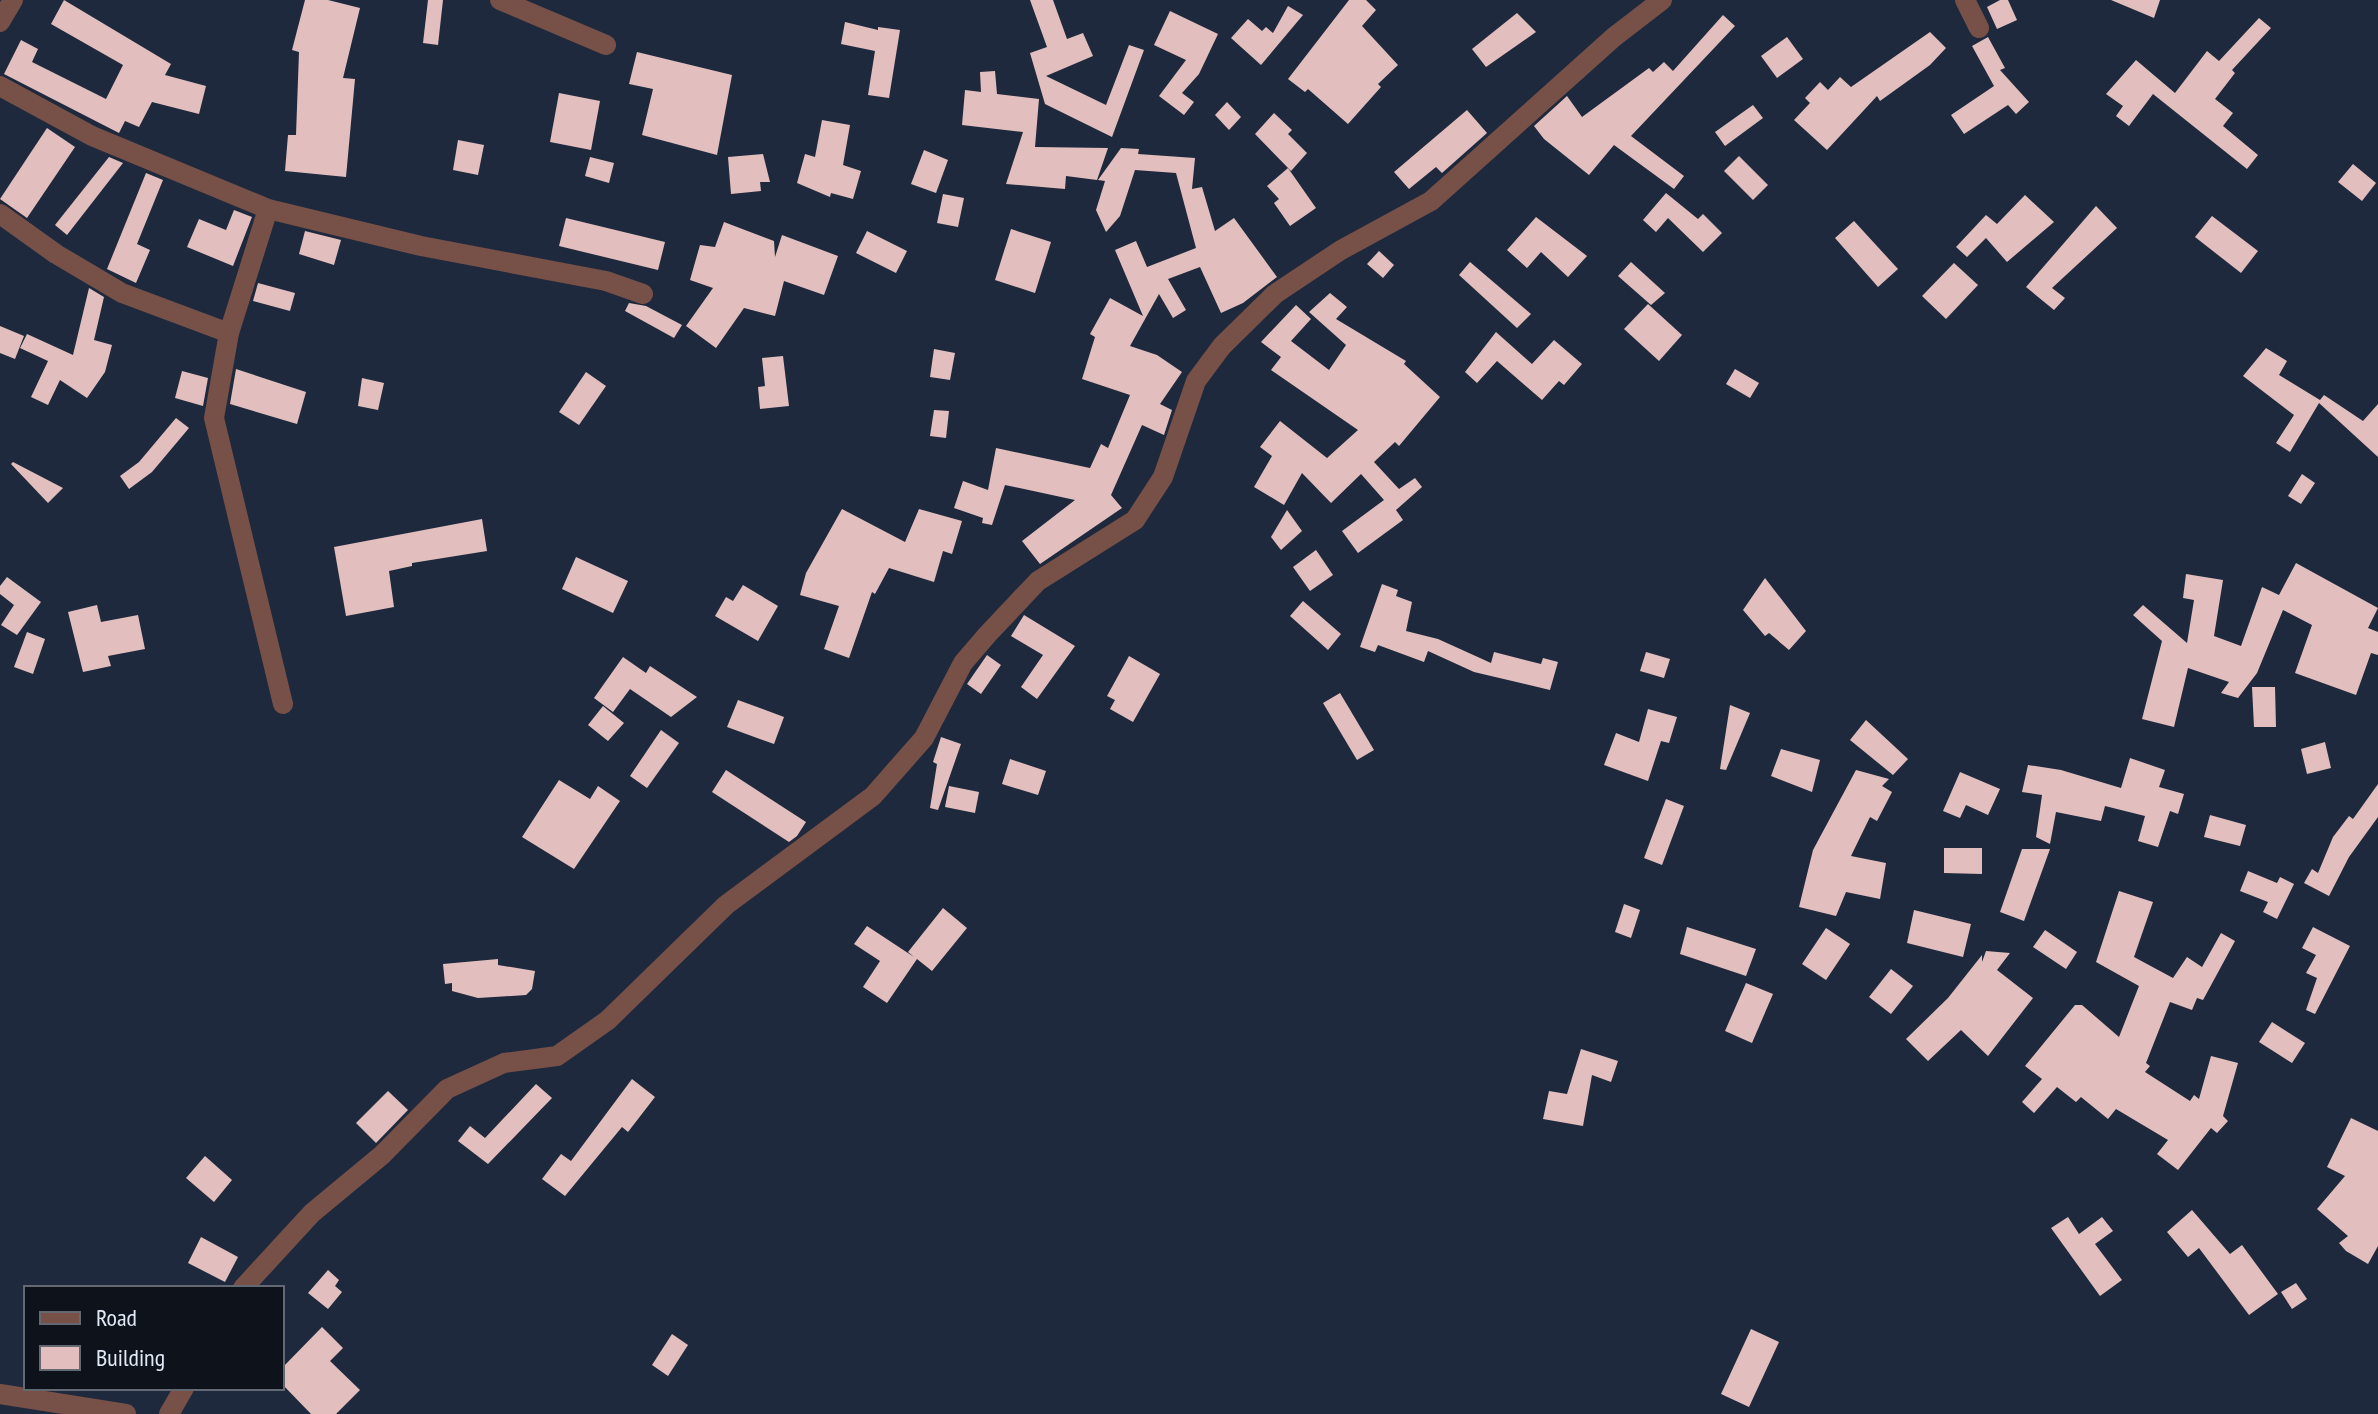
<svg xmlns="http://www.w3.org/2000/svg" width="2378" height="1414" font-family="'PT Sans Narrow',sans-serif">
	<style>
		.building { fill: #e2bfbe }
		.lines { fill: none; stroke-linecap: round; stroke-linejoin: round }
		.minor { stroke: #775048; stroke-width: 20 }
	</style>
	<rect width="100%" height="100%" fill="#1f293d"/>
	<!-- building -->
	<g class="building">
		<polygon points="64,0 171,64 165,75 206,86 199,114 152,102 139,127 125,121 119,133 4,74 21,40 38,49 32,62 106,99 123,65 51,24"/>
		<polygon points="305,0 328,0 360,8 343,78 355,79 346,177 285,171 288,135 296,135 299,52 292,50"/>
		<polygon points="428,0 443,0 438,45 423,43"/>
		<polygon points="1030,0 1053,0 1067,39 1083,33 1093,56 1046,76 1106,105 1129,45 1144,50 1112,137 1045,104 1030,53 1047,47"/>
		<polygon points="1349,0 1366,0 1376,10 1362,26 1398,65 1378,84 1381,87 1348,124 1308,89 1305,92 1288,79"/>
		<polygon points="2000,0 2008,0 2017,20 1997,29 1987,7"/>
		<polygon points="2111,0 2160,0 2154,18"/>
		<polygon points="1288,6 1303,15 1261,65 1231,38 1248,19 1262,31 1266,27 1273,33"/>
		<polygon points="1170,11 1218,34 1199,74 1182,93 1194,102 1184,115 1159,96 1186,60 1154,45"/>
		<polygon points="1517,13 1536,32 1486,67 1472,49"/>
		<polygon points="1723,15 1735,26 1631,136 1684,176 1674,189 1614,145 1589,175 1544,139 1534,126 1567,96 1582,117 1649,68 1653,72 1664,62 1673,71"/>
		<polygon points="2259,18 2271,28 2232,70 2235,73 2215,99 2233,113 2223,126 2258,155 2247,169 2153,94 2129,126 2116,116 2123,106 2106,94 2136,60 2175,93 2207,51 2219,61"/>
		<polygon points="845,22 878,30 878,27 900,30 889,98 868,95 875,51 841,44"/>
		<polygon points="1930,32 1946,48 1930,65 1880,101 1877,96 1827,150 1794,120 1810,103 1805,98 1820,82 1828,90 1840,77 1851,87"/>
		<polygon points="1787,37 1803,59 1777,78 1761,56"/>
		<polygon points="1988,37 2005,68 2000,70 2029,102 2016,114 2008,105 1964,134 1951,115 1994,86 1972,46"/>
		<polygon points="637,52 732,75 717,155 642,135 653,89 629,84"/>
		<polygon points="995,71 997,94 1039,99 1035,147 1108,148 1097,180 1066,176 1065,189 1006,184 1023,132 962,125 965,90 981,92 980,72"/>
		<polygon points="559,93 600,101 591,150 550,142"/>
		<polygon points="1227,102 1241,117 1229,130 1215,115"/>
		<polygon points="1753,105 1763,118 1725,146 1715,132"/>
		<polygon points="1467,110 1487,133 1442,173 1436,167 1409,189 1394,172"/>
		<polygon points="1274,113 1292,130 1288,134 1307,153 1291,171 1255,134"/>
		<polygon points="822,120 850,125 843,165 861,171 853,199 831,193 830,197 797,183 805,154 815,157"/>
		<polygon points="47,128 75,147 27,218 0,199"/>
		<polygon points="458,140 484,145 478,175 453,170"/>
		<polygon points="1121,148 1139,149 1138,154 1195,158 1192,189 1202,187 1215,231 1234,218 1277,277 1243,303 1221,313 1200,267 1168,279 1186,310 1173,318 1159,294 1130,346 1157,355 1182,372 1160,404 1172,410 1164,435 1142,425 1111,495 1122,508 1040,564 1022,541 1075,500 1005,485 992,525 982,523 983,518 954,508 963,481 988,490 996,448 1090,468 1101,444 1108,448 1130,395 1082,379 1095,337 1090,334 1110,298 1143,316 1115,250 1136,241 1147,267 1196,248 1176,173 1135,170 1120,216 1106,232 1096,210 1105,181 1098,180"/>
		<polygon points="924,150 948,160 936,193 911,184"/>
		<polygon points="763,154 770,182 760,182 761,191 731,194 728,157"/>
		<polygon points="1739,156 1768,185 1753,200 1724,171"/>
		<polygon points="109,157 123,163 67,235 55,225"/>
		<polygon points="590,157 614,163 609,183 585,176"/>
		<polygon points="2353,164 2376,183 2362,201 2338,182"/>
		<polygon points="1288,168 1316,208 1290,226 1274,203 1279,199 1267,186"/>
		<polygon points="146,173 163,180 137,244 150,250 136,283 107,269"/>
		<polygon points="1666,193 1698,219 1703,214 1722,233 1703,252 1668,218 1656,232 1643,220"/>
		<polygon points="943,194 964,198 958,227 937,223"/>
		<polygon points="2025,195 2054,222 2007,262 1986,238 1967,257 1956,247 1986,215 1997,224"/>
		<polygon points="2096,206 2117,228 2052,288 2065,298 2054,310 2026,287"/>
		<polygon points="234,210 252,217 233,266 187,247 199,219 226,230"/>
		<polygon points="2212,216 2258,251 2241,273 2195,237"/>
		<polygon points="1536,217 1587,256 1568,277 1541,252 1527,268 1507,250"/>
		<polygon points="566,218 665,242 658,270 559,246"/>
		<polygon points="1854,221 1898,269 1878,287 1835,238"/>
		<polygon points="724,222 774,241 775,257 782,235 838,256 824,295 784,281 775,316 744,308 716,348 686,326 713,288 690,280 700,245 715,247"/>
		<polygon points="1011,229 1051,242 1035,293 995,280"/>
		<polygon points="305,231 341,240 334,265 299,254"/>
		<polygon points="867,231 907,251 896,273 856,253"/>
		<polygon points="1379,251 1394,265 1383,278 1367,264"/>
		<polygon points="1470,262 1531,314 1517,328 1459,275"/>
		<polygon points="1631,262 1665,293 1651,305 1618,276"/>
		<polygon points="1954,263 1978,285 1946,319 1922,296"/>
		<polygon points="258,283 295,293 290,311 253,301"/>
		<polygon points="89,288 104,297 94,340 112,345 105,372 87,398 60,380 48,405 31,397 48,361 20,348 27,334 73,355"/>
		<polygon points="1330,293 1347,307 1336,319 1406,361 1404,364 1440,397 1399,446 1395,442 1374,462 1399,489 1415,478 1422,487 1396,510 1403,520 1358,553 1342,531 1384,500 1361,474 1331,503 1302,473 1284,505 1254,487 1272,456 1260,447 1280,421 1327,458 1358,430 1271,370 1281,357 1261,342 1296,305 1311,319 1291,341 1329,370 1346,345 1309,312"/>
		<polygon points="629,303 646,306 682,325 674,338 625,311"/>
		<polygon points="1648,304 1682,335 1659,361 1624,329"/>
		<polygon points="0,326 24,336 15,359 0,353"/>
		<polygon points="1496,332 1532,364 1554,340 1582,364 1564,385 1559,381 1542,400 1497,361 1477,383 1465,372"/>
		<polygon points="2266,348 2287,361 2279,375 2320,400 2324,395 2363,421 2378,404 2378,457 2319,403 2290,452 2276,443 2294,415 2243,376"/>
		<polygon points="934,349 955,353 950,380 930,377"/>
		<polygon points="783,356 789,406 760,409 758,387 765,386 762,358"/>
		<polygon points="236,369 306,392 297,424 230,404"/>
		<polygon points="1735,369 1759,383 1750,398 1726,384"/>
		<polygon points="182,371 208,378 203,406 175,398"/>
		<polygon points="586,372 606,386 579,425 559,412"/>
		<polygon points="362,378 384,383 378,410 358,406"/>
		<polygon points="934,410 949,411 946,438 930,436"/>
		<polygon points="176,418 189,428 152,472 129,489 120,476 139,462"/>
		<polygon points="13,462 63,488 48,503 11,464"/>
		<polygon points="2302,474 2315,483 2301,504 2288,496"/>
		<polygon points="842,509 905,542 919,509 962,521 952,554 943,551 934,582 889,568 875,594 872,592 849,658 824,649 839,606 800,595 806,573"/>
		<polygon points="1287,510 1302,531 1281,550 1271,537"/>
		<polygon points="482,519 487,551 412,563 412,566 389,571 394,607 346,616 334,547"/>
		<polygon points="1316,550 1333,575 1310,591 1293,567"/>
		<polygon points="576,557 628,581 613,613 562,589"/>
		<polygon points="2296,563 2378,608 2368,628 2378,632 2378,655 2371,653 2356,695 2295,673 2312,625 2283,610 2257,673 2238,698 2221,693 2229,682 2188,668 2174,727 2142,719 2162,641 2133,615 2143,605 2187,643 2194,600 2183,598 2186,574 2223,580 2214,636 2241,646 2262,587 2279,595"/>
		<polygon points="7,577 41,602 17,635 1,625 14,605 0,594 0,586"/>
		<polygon points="1765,578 1806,631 1789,650 1769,633 1765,636 1743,610"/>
		<polygon points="1382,584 1398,590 1396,596 1412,602 1406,631 1438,639 1491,663 1494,652 1541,664 1543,658 1558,662 1550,690 1474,672 1428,651 1424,662 1378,645 1375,652 1360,647"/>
		<polygon points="743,585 778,606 758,641 715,616 726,597 733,601"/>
		<polygon points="1303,601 1341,634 1328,650 1290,616"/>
		<polygon points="97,605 101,622 138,615 145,649 108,656 111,666 83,672 68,612"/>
		<polygon points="1024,615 1075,646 1037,699 1021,687 1043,655 1011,636"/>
		<polygon points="27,632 45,639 33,674 14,667"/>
		<polygon points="1646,652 1670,659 1664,678 1640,671"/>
		<polygon points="987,655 1001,665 981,694 967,684"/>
		<polygon points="1129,656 1160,674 1133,722 1110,709 1115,700 1107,696"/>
		<polygon points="623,657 646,673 650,666 697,697 671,717 630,689 613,712 594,698"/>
		<polygon points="2252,687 2275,687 2276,727 2254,727"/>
		<polygon points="1340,693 1374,750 1357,760 1323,703"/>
		<polygon points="738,700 784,717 774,744 727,727"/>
		<polygon points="1730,705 1750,713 1726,770 1720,769"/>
		<polygon points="603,706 624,723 608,741 588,725"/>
		<polygon points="1648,709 1677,717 1669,743 1661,741 1648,781 1604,765 1616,733 1639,742"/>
		<polygon points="1866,720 1908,759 1893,775 1850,740"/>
		<polygon points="661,730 679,743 647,788 630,776"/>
		<polygon points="941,737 961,744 938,810 930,808 937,764 933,762"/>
		<polygon points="2325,742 2331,768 2307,774 2301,749"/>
		<polygon points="1781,749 1820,760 1812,792 1771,776"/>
		<polygon points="2130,758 2165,770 2159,787 2184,794 2178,814 2170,811 2158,847 2138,841 2145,816 2105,806 2101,821 2056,812 2050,844 2036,837 2042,795 2022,792 2028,765 2061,770 2121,788"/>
		<polygon points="1010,759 1046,771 1038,795 1002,784"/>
		<polygon points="726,770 806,822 797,836 789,842 712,792"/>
		<polygon points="1856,770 1889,779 1882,786 1892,792 1877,821 1870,817 1851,856 1886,863 1880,899 1846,892 1836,916 1799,907 1813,850"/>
		<polygon points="1960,772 2000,789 1988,815 1966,805 1960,818 1943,811"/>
		<polygon points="559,780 590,799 598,786 620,801 574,869 522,837"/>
		<polygon points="2378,784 2378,817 2349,857 2329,896 2304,883 2312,869 2318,873 2333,837 2349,816 2353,819"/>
		<polygon points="949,786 979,792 975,813 945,807"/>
		<polygon points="1666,799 1684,806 1662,865 1644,858"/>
		<polygon points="2210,815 2246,825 2240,846 2204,837"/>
		<polygon points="1944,848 1982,848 1982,874 1944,873"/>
		<polygon points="2022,849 2050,849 2024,921 2000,912"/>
		<polygon points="2248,871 2277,883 2280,877 2294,884 2277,919 2263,912 2268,902 2240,891"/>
		<polygon points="2119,891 2153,902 2134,957 2173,978 2187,957 2202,967 2221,933 2235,941 2203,1000 2197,998 2192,1010 2170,1002 2146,1063 2150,1066 2145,1072 2190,1101 2194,1095 2199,1099 2211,1056 2238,1063 2223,1116 2228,1121 2217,1133 2211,1128 2178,1170 2157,1154 2168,1140 2116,1109 2108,1119 2081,1097 2076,1102 2057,1087 2034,1113 2022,1102 2042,1079 2025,1066 2075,1005 2082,1005 2119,1037 2139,986 2096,962"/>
		<polygon points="1624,904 1640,910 1631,938 1615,932"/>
		<polygon points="943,908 967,928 932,971 917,959 887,1003 863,987 880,961 854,944 867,926 914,957 908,952"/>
		<polygon points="1914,910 1971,924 1963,957 1907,943"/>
		<polygon points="1687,927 1756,949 1746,976 1680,954"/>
		<polygon points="2313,927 2350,946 2315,1014 2306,1010 2317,978 2306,973 2316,955 2302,948"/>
		<polygon points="1826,928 1850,944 1826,980 1802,964"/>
		<polygon points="2045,930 2077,952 2066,969 2033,947"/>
		<polygon points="1986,951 2010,953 1997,970 2033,998 1988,1056 1961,1030 1928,1061 1906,1039 1948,998 1982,955 1982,962"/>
		<polygon points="498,959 498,965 535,971 532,989 526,995 478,998 452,991 452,983 445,984 443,964"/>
		<polygon points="1891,969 1913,986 1891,1014 1869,997"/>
		<polygon points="1746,983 1773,994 1752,1043 1725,1031"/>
		<polygon points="2272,1022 2305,1043 2292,1063 2259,1042"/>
		<polygon points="1581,1049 1618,1061 1611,1082 1592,1075 1583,1126 1543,1119 1549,1091 1567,1094"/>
		<polygon points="632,1079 655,1097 628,1132 622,1127 565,1196 542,1179 561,1154 571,1161"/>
		<polygon points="536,1084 552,1098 488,1164 458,1141 470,1126 485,1138"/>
		<polygon points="388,1091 408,1110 376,1143 356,1123"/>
		<polygon points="2351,1118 2378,1131 2378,1246 2368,1264 2346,1251 2339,1243 2348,1236 2317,1209 2345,1176 2327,1167"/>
		<polygon points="205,1156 232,1180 214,1202 186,1178"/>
		<polygon points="2192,1210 2230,1254 2242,1245 2278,1294 2249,1315 2199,1248 2188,1257 2167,1232"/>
		<polygon points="2068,1217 2079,1234 2102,1217 2113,1231 2095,1244 2122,1280 2100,1296 2051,1228"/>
		<polygon points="201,1237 238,1257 225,1282 188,1263"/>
		<polygon points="328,1270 339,1280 335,1286 342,1292 328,1309 308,1293"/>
		<polygon points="2296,1283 2307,1299 2292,1309 2281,1292"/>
		<polygon points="322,1327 343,1348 330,1361 360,1390 336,1414 311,1414 282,1384 282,1368"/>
		<polygon points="1751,1329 1779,1342 1749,1407 1721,1394"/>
		<polygon points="672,1334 688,1345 668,1376 652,1365"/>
	</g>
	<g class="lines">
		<!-- minor -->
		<g class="minor">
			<polyline points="500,0 606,45"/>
			<polyline points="1965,0 1979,28"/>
			<polyline points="0,22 13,0"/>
			<polyline points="0,86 92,136 268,209 421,246 606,281 643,294"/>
			<polyline points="268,209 229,333 214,418 283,704"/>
			<polyline points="0,214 56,254 122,293 229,333"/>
			<polyline points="243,1288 312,1213 382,1155 447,1089 504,1063 557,1056 608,1020 726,905 873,796 924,738 963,663 987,635 1038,581 1135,520 1163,477 1196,381 1222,346 1275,294 1341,250 1431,201 1614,37 1662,0"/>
			<polyline points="0,1394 126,1414"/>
			<polyline points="169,1414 184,1388"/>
		</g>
	</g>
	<!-- legend -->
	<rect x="24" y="1286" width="260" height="104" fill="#0e121b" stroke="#636873" stroke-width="2"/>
	<rect x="40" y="1312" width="40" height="12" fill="#775048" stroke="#636873" stroke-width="2"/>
	<text x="96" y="1326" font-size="24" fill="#e2e9f7">Road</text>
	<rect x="40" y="1346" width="40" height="24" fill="#e2bfbe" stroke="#636873" stroke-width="2"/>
	<text x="96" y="1366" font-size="24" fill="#e2e9f7">Building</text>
</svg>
